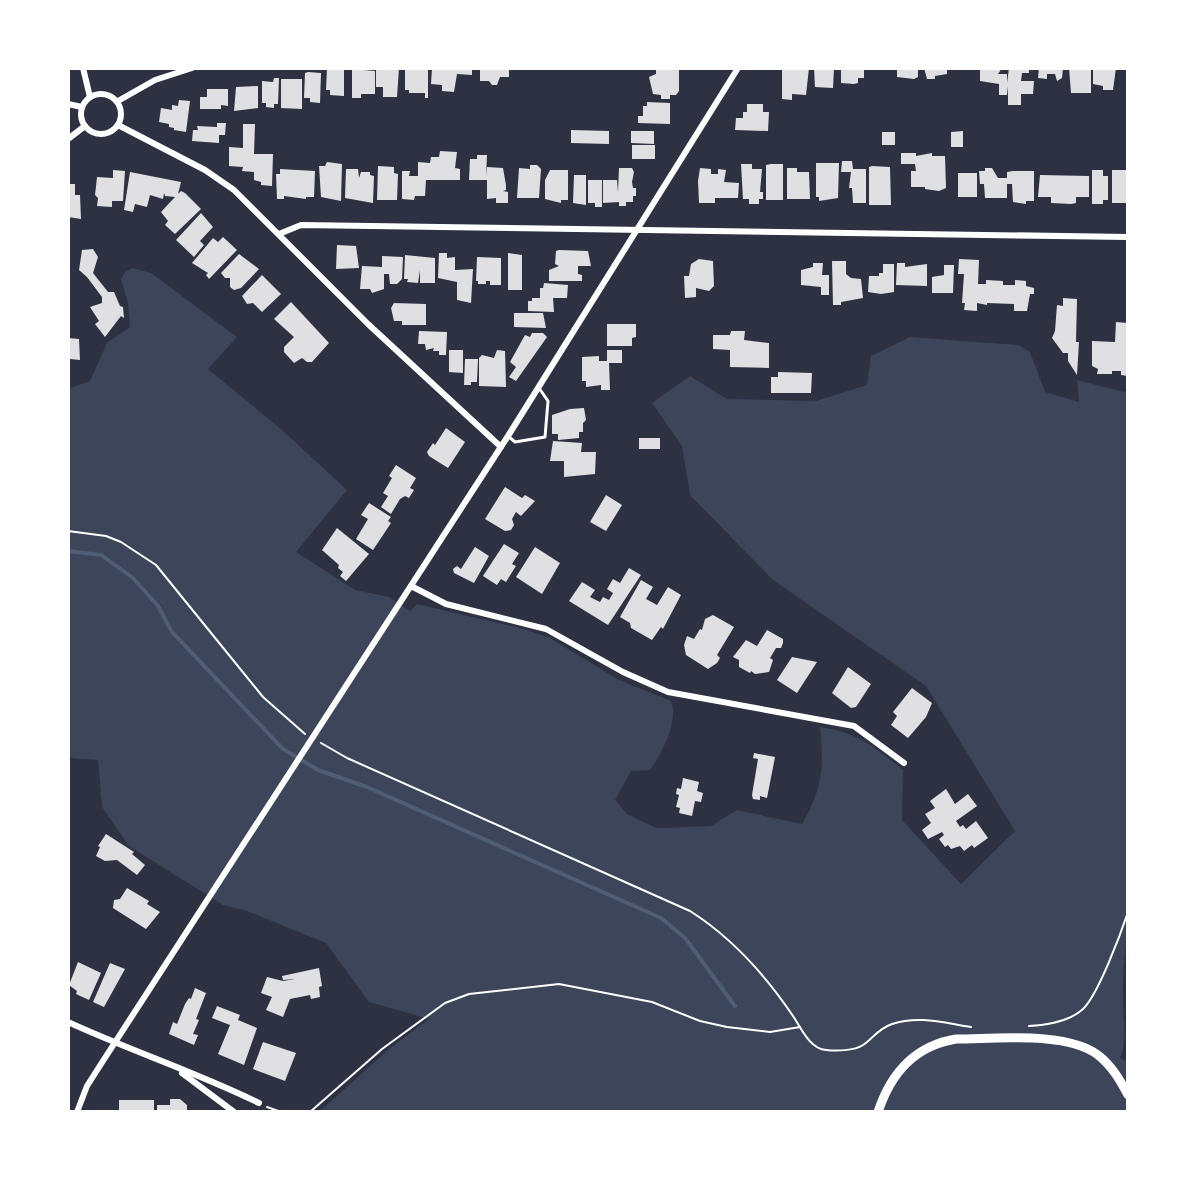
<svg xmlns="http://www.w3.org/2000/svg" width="1196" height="1180" font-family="'Libre Baskerville',serif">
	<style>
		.green { fill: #3c4559 }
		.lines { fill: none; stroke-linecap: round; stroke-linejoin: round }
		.stream { stroke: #4f5d75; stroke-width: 4 }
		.building { fill: #e0e0e3 }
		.path { stroke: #fff; stroke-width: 2 }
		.service { stroke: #fff; stroke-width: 3 }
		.minor { stroke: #fff; stroke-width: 6 }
		.primary { stroke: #fff; stroke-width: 9 }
	</style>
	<rect width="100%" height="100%" fill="#2d3142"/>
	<!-- green -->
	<path class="green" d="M132,268L151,273L237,337L208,369L282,430L347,490L296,552L355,590L389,597L410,611L417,604L524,629L550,638L619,680L671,701C679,722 662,753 650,770L631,771L615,800L627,814L656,828L711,826L737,810L802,824C823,788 824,768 820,727C857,732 875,747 903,770L902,820L961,884L1015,831L926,686L773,580L690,495L682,446L652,403L690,376L727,399L816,401L867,385L871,356L910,337L1018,345L1030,352L1045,392L1079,402L1077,380L1128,393V929C1124,953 1123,976 1123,1001C1123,1020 1128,1040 1120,1058L1128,1062V1112H319L389,1049L429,1019L369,1002L326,943L247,911L223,905L129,846L102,807L98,760L71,758L68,750V389L90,381L107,343L130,327L128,303L121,280L125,272Z"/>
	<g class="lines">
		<!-- stream -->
		<polyline class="stream" points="68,551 101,555 133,578 158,606 172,632 283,749 318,770 367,787 661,918 685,938 735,1006"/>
	</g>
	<!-- building -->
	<g class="building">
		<polygon points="327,68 344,68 344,96 330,95 330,90 326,90"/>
		<polygon points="376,68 399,68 397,97 383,97 383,87 376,87"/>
		<polygon points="405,68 428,68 428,98 425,98 425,93 409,93 409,90 405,90"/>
		<polygon points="432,68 472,68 472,75 457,74 454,92 442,91 442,85 431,84"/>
		<polygon points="480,68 509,68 509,77 500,77 497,85 492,85 489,81 480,81"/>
		<polygon points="782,68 809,68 806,95 792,94 792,100 782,99"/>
		<polygon points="814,68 834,68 833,88 815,87"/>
		<polygon points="841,68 864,68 864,78 858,78 858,83 854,84 841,83"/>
		<polygon points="897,68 918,68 918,77 914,79 897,77"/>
		<polygon points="924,68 947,68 947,74 935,76 935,79 927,79"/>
		<polygon points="980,68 1002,68 998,74 1007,74 1007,83 1009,68 1029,68 1029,73 1022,73 1021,81 1034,81 1033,94 1021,94 1021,105 1008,105 1008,86 1007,95 999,95 999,84 980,81"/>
		<polygon points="1039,68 1063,68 1062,78 1057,81 1055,74 1047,74 1047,79 1038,78"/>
		<polygon points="1069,68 1091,68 1091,93 1071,93"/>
		<polygon points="1093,68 1116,68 1113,90 1103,90 1103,86 1093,84"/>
		<polygon points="352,69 375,71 375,94 361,94 361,98 352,98"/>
		<polygon points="656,69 679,69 679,91 676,95 670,95 670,99 661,99 661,95 653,94 649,77 656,74"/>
		<polygon points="308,72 321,73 320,103 310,102 310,98 304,98 305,73"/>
		<polygon points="274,78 279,78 278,104 274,104 274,108 266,107 266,103 262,103 262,81 273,82"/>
		<polygon points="281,79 302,79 302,109 281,108"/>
		<polygon points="258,86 258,108 234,111 236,87"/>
		<polygon points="207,89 228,89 228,106 221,105 221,109 200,109 200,97 207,97"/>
		<polygon points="179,100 190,101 186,132 174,130 174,128 169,127 169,124 159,122 161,108 172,110 172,105 178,106"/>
		<polygon points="647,102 670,103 670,124 638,123 638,116 643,116 643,106 647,106"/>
		<polygon points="747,104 763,104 763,112 769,112 768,131 735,130 736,118 743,118 743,112 747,112"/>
		<polygon points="217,123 226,123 225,135 219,135 219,143 192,141 193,130 198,130 197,126 217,127"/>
		<polygon points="243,124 255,124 254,154 273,154 272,186 261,185 261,182 254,180 254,172 242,171 243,167 229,166 229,147 243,148"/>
		<polygon points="571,130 609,131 609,144 571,143"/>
		<polygon points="631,131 654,131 654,144 631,143"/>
		<polygon points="963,131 963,147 951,147 951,132"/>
		<rect x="882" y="132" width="13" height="13"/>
		<rect x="632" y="145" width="23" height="14"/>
		<polygon points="440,151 457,152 455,168 460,169 460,180 426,180 425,196 415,196 414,200 402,199 402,171 410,171 409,176 418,176 418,162 430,163 431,157 439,157"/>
		<polygon points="901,153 916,153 916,156 932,153 932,156 945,156 946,188 939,191 925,189 925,187 911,187 911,171 916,171 915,164 901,164"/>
		<polygon points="477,155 487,155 486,176 487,167 503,168 506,185 506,190 503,191 508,192 508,203 496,203 496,198 487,199 487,180 469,180 470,159 477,159"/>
		<polygon points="842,161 852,161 853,169 866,169 866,203 853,203 852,188 849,188 851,172 841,172"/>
		<polygon points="327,162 342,164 341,201 321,197 319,166 325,166"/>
		<polygon points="816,163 839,163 838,198 819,201 819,197 816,197"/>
		<polygon points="741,164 752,164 752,169 762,169 760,192 763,192 763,199 759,199 759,204 749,204 749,199 743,199"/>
		<polygon points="771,164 783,164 783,200 766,200 766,165"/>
		<polygon points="530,165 537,165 541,169 539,198 517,198 519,168 530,169"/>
		<polygon points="378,166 394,167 394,173 398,174 397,200 377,200"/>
		<polygon points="872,166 890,167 891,205 869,205 869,167"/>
		<polygon points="619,168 632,168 634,172 632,182 633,188 636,188 636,196 633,196 633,202 626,202 626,206 619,206 619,202 603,203 603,180 617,180 618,192"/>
		<polygon points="700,168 711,169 711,174 718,174 718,169 726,170 724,182 739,183 738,198 715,198 715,203 699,203 698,181"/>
		<polygon points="787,168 797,168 797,172 809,172 810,199 787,199"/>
		<polygon points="985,168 992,168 998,178 1007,178 1007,172 1013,171 1034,171 1034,201 1026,201 1026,204 1013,202 1012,184 1007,184 1007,198 985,198 984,184 980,184 979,171 985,171"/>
		<polygon points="280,169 315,171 314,197 306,197 306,199 284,196 284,199 277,199 276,174 280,174"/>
		<polygon points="346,169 358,169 359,178 361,172 370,172 370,175 374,176 373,203 345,198"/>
		<polygon points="113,170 125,171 123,201 112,201 112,207 97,206 98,198 95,195 97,177 113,178"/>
		<polygon points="550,170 568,170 568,200 561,200 561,203 545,199 545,180"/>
		<polygon points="1092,170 1103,170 1103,176 1108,176 1108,200 1103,200 1103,204 1092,204"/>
		<rect x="1112" y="170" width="15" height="33"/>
		<polygon points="130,172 181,182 178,194 181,191 185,193 201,209 175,234 165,225 168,221 161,212 175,197 165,196 164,193 163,199 150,195 147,207 135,204 133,212 124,210"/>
		<rect x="958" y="173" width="19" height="24"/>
		<polygon points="574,175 586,175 586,205 573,203"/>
		<polygon points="1040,175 1089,176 1089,197 1076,197 1076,203 1071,204 1051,203 1051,197 1038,197"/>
		<polygon points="588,180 602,180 602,207 595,207 595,203 588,203"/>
		<polygon points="68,184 75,184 75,195 80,195 81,219 68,217"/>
		<polygon points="201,213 213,227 200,241 204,245 194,257 176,240"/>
		<polygon points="223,237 237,250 209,279 206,275 208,273 192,263 213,238 218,242"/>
		<polygon points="337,245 356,246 359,268 336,269"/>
		<polygon points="93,249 98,257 93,273 108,292 114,292 120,306 123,307 124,318 121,316 105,337 95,324 99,321 90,307 102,303 102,297 87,277 79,270 82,250"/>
		<polygon points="559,250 588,251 591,266 578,266 578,274 582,275 582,281 549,281 549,270 559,266 555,264 556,251"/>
		<polygon points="439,253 447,253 447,258 455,257 455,270 473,269 471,303 457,300 457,282 438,278"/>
		<polygon points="508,253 522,255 522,290 508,290"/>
		<polygon points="239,254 259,269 241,288 234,290 230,287 230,278 225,278 221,273"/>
		<polygon points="405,255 435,258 435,283 420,283 420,270 418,283 407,282 408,279 404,279"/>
		<polygon points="382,256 403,257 402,279 397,284 390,284 389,274 384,274 384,289 372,293 370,289 360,289 362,266 382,267"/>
		<polygon points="477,257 501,258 501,285 490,285 490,281 486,281 486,284 478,284 478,281 476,281"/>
		<polygon points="699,259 713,261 714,286 709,291 696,288 696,297 685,298 684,276 689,276 691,264"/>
		<polygon points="959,259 979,260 978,284 986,284 986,280 1003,281 1003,285 1015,285 1015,280 1026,281 1026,286 1034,288 1034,294 1030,294 1027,311 1014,311 1014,304 987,303 987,305 977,303 977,311 964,310 965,303 962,303 964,274 958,274"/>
		<polygon points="832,261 846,261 846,274 851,278 861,279 863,298 841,302 841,305 833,305"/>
		<polygon points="813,263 823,263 822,275 829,275 829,295 821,295 821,287 801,285 801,270 813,267"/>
		<polygon points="897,263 905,263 905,267 927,264 927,286 896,285"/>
		<polygon points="883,264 894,264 894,292 881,294 868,292 869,276 879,276 879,273 883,273"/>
		<polygon points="944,265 954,265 953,293 932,293 932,277 944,275"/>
		<polygon points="262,275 281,294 262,312 253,303 247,304 242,296"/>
		<polygon points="544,283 568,285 567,298 553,298 554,312 528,311 528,301 532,301 532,298 540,298 540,288 543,288"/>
		<polygon points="1063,298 1077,299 1076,342 1079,342 1077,375 1068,361 1068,353 1063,353 1052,338 1055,331 1057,305 1063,306"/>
		<polygon points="291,302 329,343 312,362 307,362 302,358 294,363 284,352 284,347 294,337 274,319"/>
		<polygon points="394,303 426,304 426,325 402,325 402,321 394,321 391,308"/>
		<polygon points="514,313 543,313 546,328 514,327"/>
		<polygon points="1116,322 1128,323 1128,376 1121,375 1121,371 1112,371 1112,374 1097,374 1098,369 1092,366 1092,341 1115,342"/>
		<polygon points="607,324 636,324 636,337 632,338 632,346 607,346"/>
		<polygon points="419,331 447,332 446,355 439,355 439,351 433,351 434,348 426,350 425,344 418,344"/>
		<polygon points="731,331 745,331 744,340 769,343 769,368 730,367 730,350 713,349 713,335 730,335"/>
		<polygon points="532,333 543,333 547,337 516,381 509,377 516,367 510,362 525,335 530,337"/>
		<polygon points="68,338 79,339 80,360 70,359"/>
		<polygon points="449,350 463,350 463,373 449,372"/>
		<polygon points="497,350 505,351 506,387 479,386 479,358 482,355 494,358"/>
		<polygon points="607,350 622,350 622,363 609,363 610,390 601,390 601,385 586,387 586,381 582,381 582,357 599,356 599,361 607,361"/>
		<polygon points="465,359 478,359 477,382 471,382 471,385 464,385"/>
		<polygon points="778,372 812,373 811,393 771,393 771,377 778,377"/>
		<polygon points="584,408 586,420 583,423 583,432 579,432 579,438 558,440 558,434 552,434 552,415 570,409"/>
		<polygon points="446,428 465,442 448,468 429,456 427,452 433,443 435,445"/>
		<rect x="639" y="438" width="21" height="11"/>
		<polygon points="553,441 582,443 581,452 596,452 595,474 564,477 564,461 550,461"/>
		<polygon points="396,465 416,478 410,488 414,490 409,498 405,496 400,499 391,514 381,507 388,496 383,493 392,478 389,476"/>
		<polygon points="505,487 522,498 525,495 535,501 521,516 516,512 512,519 514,525 511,530 505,531 485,519"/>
		<polygon points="606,495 622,505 606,531 590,522"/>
		<polygon points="369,503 391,517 388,521 391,523 373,550 356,539 368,519 361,515"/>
		<polygon points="337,528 369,554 346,581 340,576 343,572 338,568 339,565 322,550"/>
		<polygon points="504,544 519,553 512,564 516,566 506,582 501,579 497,585 483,576"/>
		<polygon points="475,547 489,556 474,583 454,573 453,569 457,566 461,569"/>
		<polygon points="535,547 560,563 542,594 516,577"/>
		<polygon points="629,568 641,575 608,625 569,601 582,582 595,590 590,597 600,602 603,597 609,600 613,593 607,589 613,579 620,583"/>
		<polygon points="641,580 653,587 646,599 657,605 668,587 681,595 663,629 661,627 652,640 631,628 630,623 620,617"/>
		<polygon points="713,615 734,627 717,655 720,658 717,663 708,669 686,655 684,645 687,636 694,639 700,629 702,630 705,619"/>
		<polygon points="767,630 783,639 783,643 781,648 776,648 770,658 773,660 769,672 755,674 751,671 750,673 739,667 739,660 733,657 746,640 757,646"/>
		<polygon points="792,657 817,662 797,693 777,680"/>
		<polygon points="848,667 871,684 856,707 851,708 832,693"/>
		<polygon points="912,688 932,703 926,717 908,738 891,725 897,716 893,712"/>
		<polygon points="754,753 775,757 767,798 760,796 760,800 753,799 752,795 758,759 753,758"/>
		<polygon points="683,778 699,782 697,791 703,793 701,802 695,801 692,816 679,813 680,808 676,807 679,795 676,794 677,788 681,789"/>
		<polygon points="946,789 955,804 968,794 977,806 956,821 960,827 963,825 966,829 976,821 988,838 974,848 972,845 964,851 960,846 951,849 948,845 945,847 939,839 944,835 942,832 928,839 922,830 931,823 925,814 935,808 930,801"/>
		<polygon points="106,834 134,852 132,854 145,865 137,875 117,860 105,861 96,856 100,847 98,846"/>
		<polygon points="127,888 149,901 147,904 160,912 146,929 113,908 114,900 120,899"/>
		<polygon points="78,962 101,973 89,1000 76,994 77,991 69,985"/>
		<polygon points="110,963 125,969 104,1007 93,1002"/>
		<polygon points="319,968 322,986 319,987 320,997 311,999 310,995 290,999 283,1017 266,1010 272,997 261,993 267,977 283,981 295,979 283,980 282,976"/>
		<polygon points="195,988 206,993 196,1019 199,1020 193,1034 198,1035 194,1045 169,1034 173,1022 177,1024 185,1004 189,998 191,999"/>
		<polygon points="217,1006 240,1015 238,1020 257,1028 244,1065 218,1054 230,1025 212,1018"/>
		<polygon points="263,1042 296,1053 285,1081 253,1069"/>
		<polygon points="170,1099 180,1099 187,1105 187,1112 157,1112 157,1105 170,1105"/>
		<rect x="119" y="1100" width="35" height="12"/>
	</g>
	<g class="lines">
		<!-- path -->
		<g class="path">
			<polyline points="68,531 106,536 121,542 156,565 263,697 305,734"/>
			<path d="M321,743L347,758L690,911C731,937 766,976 793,1016C801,1028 810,1049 826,1050C836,1051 854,1051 863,1045C874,1038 876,1030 892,1024C919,1015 944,1023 971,1027"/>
			<path d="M1029,1026C1047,1025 1069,1022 1083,1009C1098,995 1121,933 1128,912"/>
			<polyline points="267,1107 281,1112"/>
			<polyline points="310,1112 382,1049 445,1003 469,994 559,984 652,1002 700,1021 727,1027 770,1032 800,1027"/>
		</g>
		<!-- service -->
		<polyline class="service" points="508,436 515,442 545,437 548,401 539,388"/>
		<!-- minor -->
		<g class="minor">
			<polyline points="83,68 90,97"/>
			<circle cx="101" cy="114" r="20"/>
			<polyline points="118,101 155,80 192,68"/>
			<polyline points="68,104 82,107"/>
			<polyline points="118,125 205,170 234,190 368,324 501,447"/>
			<polyline points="68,139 85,126"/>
			<polyline points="279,234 301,225 1128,237"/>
			<polyline points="411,586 446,604 546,629 623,672 668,692 854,726 904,763"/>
			<path d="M68,1022C131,1051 196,1072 259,1103"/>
			<polyline points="182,1073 234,1112"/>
			<polyline points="77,1112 87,1086 101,1064 508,436 738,68"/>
		</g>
		<!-- primary -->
		<path class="primary" d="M878,1112C891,1073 914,1046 956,1039C995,1039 1066,1031 1098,1055C1112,1066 1120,1080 1128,1095"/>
	</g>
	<!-- border -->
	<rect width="1196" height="1180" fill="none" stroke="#ffffff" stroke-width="140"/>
</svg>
